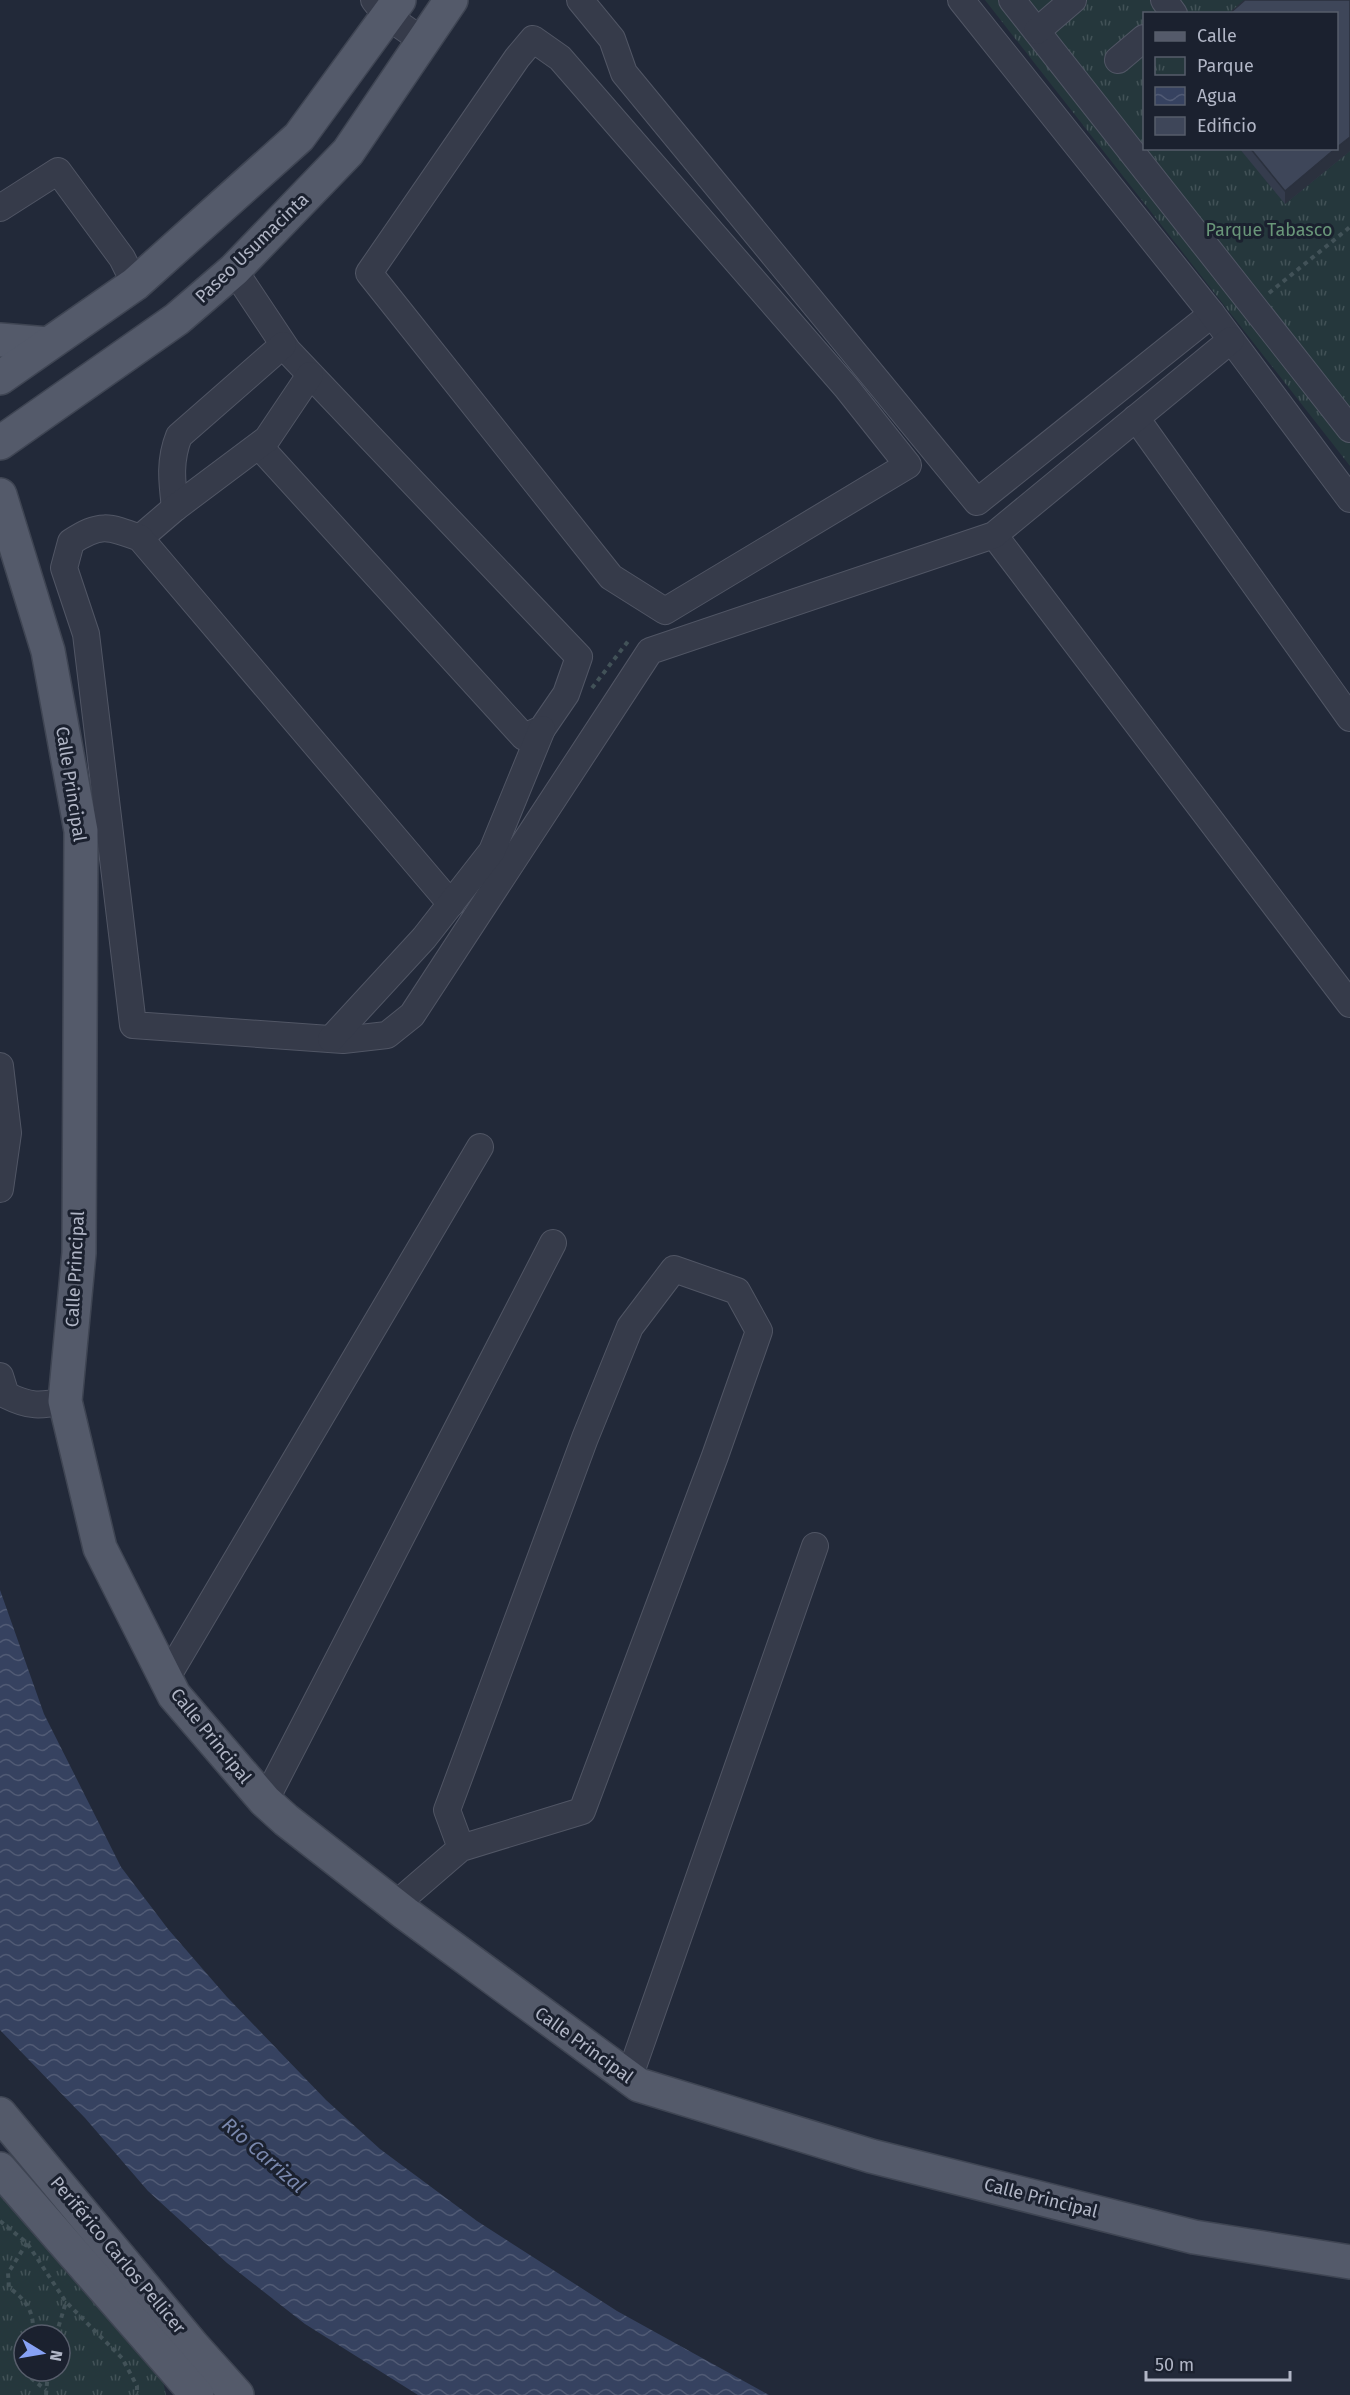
<svg xmlns="http://www.w3.org/2000/svg" width="1350" height="2395" font-family="'Fira Sans',sans-serif">
	<style>
		.park { fill: url(#park-tufts); fill-rule: evenodd }
		.water { fill: url(#water-waves) }
		.lines { fill: none; stroke-linecap: round; stroke-linejoin: round }
		.minor-casing { stroke: #515665; stroke-width: 28 }
		.major-casing { stroke: #3f4553; stroke-width: 36 }
		.path { stroke: #425258; stroke-width: 4; stroke-dasharray: 4.5 4.5; stroke-linecap: butt }
		.minor { stroke: #363b4a; stroke-width: 26 }
		.major { stroke: #545a6a; stroke-width: 33 }
		.wall { fill: #353c4d }
		.shaded-wall { fill: #2b313e }
		.building { fill: #3e4659; stroke: #2b313e; stroke-width: 1.5 }
		.labels { text-anchor: middle; stroke-width: 6; stroke-linejoin: round; paint-order: stroke }
		.park-label { font-size: 18px; fill: #699679; stroke: #1b212f }
		.street-label { font-size: 18px; fill: #b1b6c6; stroke: #1b212f }
		.water-label { font-size: 20px; font-style: italic; fill: #7a88ad; stroke: #1b212f }
	</style>
	<defs>
		<pattern id="park-tufts" width="24" height="20" patternUnits="userSpaceOnUse" patternTransform="scale(1.5)"><rect width="24" height="20" fill="#25373c"/><path d="M3 7l-1-3M5 7V3M7 7l1-3M15 17l-1-3M17 17v-4M19 17l1-3" fill="none" stroke="#425257"/></pattern>
		<pattern id="water-waves" width="16" height="10" patternUnits="userSpaceOnUse" patternTransform="scale(1.5)"><rect width="16" height="10" fill="#364260"/><path d="M0 5q4-4 8 0t8 0" fill="none" stroke="#515b75"/></pattern>
	</defs>
	<rect width="100%" height="100%" fill="#222939"/>
	<!-- park -->
	<g class="park">
		<path d="M985,0H1350V466ZM1144,14H1336V148H1144Z"/>
		<path d="M0,2185L163,2381L166,2395H0ZM24,2335H60V2371H24Z"/>
	</g>
	<!-- water -->
	<polygon class="water" points="0,1590 44,1714 121,1867 168,1929 227,1997 326,2100 380,2149 477,2221 617,2311 769,2395 418,2395 305,2324 227,2263 148,2191 85,2118 0,2030"/>
	<g class="lines">
		<!-- minor casing -->
		<g class="minor-casing">
			<g id="minor">
				<polyline points="374,0 387,16 423,41"/>
				<polyline points="580,0 612,39 624,73 977,502 1212,314"/>
				<polyline points="961,0 1212,314 1350,499"/>
				<polyline points="1012,0 1350,429"/>
				<polyline points="1164,0 1174,14"/>
				<polyline points="1037,31 1073,0"/>
				<polygon points="533,39 560,58 846,387 908,465 665,611 611,577 369,273 517,58"/>
				<polyline points="1118,60 1144,38"/>
				<polyline points="0,208 58,171 122,258 135,284"/>
				<polyline points="234,270 288,351 579,657 566,694 542,729 524,737 259,446"/>
				<polyline points="1136,418 1350,718"/>
				<path d="M175,508C172,482 169,461 179,436L283,345"/>
				<polyline points="994,535 1350,1004"/>
				<polyline points="140,538 175,508 267,439 310,375"/>
				<path d="M451,904L140,538C108,526 100,523 71,542L64,568L86,634L133,1025L343,1040L387,1035L412,1015L650,651L994,535L1231,340"/>
				<polyline points="331,1039 424,938 492,851 542,729"/>
				<polyline points="0,1066 8,1133 0,1189"/>
				<path d="M0,1376L6,1395C30,1407 40,1406 65,1401"/>
				<polyline points="166,1679 480,1147"/>
				<polyline points="265,1801 553,1243"/>
				<polyline points="395,1905 461,1848 582,1811 715,1456 759,1331 737,1291 674,1269 630,1327 585,1438 447,1810 461,1848"/>
				<polyline points="629,2078 815,1546"/>
			</g>
		</g>
		<!-- major casing -->
		<g class="major-casing">
			<g id="major">
				<polyline points="0,340 48,344"/>
				<polyline points="0,378 135,284 299,137 399,0"/>
				<polyline points="0,443 177,319 234,270 348,152 451,0"/>
				<polyline points="0,495 48,651 81,831 79,1253 65,1401 100,1548 174,1695 265,1801 286,1820 405,1913 639,2085 871,2156 1194,2237 1350,2262"/>
				<polyline points="0,2114 193,2346 237,2395"/>
				<polyline points="0,2169 197,2395"/>
			</g>
		</g>
		<!-- path -->
		<g class="path">
			<polyline points="1269,293 1350,227"/>
			<polyline points="592,688 629,640"/>
			<polyline points="0,2221 27,2243 66,2302 122,2358 137,2386 137,2395"/>
			<path d="M27,2243L8,2273L9,2288C26,2299 36,2314 32,2335"/>
			<polyline points="56,2335 66,2302"/>
			<polyline points="24,2351 22,2354 24,2363"/>
			<polyline points="26,2371 27,2375 46,2390"/>
			<polyline points="46,2395 48,2371"/>
		</g>
		<!-- minor -->
		<use href="#minor" class="minor"/>
		<!-- major -->
		<use href="#major" class="major"/>
	</g>
	<!-- wall -->
	<polygon class="wall" points="1350,0 1350,151 1285,204 1239,148 1336,148"/>
	<!-- shaded-wall -->
	<polygon class="shaded-wall" points="1350,137 1350,151 1285,204 1285,191"/>
	<!-- building -->
	<g class="building">
		<polygon points="1245,0 1350,0 1350,137 1336,148 1336,14 1229,14"/>
		<polygon points="1250,148 1336,148 1285,191"/>
	</g>
	<g class="labels">
		<!-- park labels -->
		<g class="park-label">
			<text x="1269" y="236">Parque Tabasco</text>
		</g>
		<!-- street labels -->
		<g class="street-label">
			<text transform="translate(252 248) rotate(-44)" y="6">Paseo Usumacinta</text>
			<text transform="translate(71 784) rotate(81)" y="6">Calle Principal</text>
			<text transform="translate(75 1269) rotate(-87)" y="6">Calle Principal</text>
			<text transform="translate(211 1736) rotate(51)" y="6">Calle Principal</text>
			<text transform="translate(584 2045) rotate(36)" y="6">Calle Principal</text>
			<text transform="translate(1041 2198) rotate(14)" y="6">Calle Principal</text>
			<text transform="translate(118 2255) rotate(50)" y="6">Periférico Carlos Pellicer</text>
		</g>
		<!-- water labels -->
		<g class="water-label">
			<text transform="translate(264 2155) rotate(41)" y="7">Rio Carrizal</text>
		</g>
	</g>
	<!-- legend -->
	<rect x="1143" y="12" width="195" height="138" fill="#1b212f" stroke="#575d6b" stroke-width="1.5"/>
	<rect x="1155" y="32" width="30" height="9" fill="#545a6a" stroke="#575d6b" stroke-width="1.5"/>
	<text x="1197" y="42" font-size="18" fill="#b1b6c6">Calle</text>
	<rect x="1155" y="57" width="30" height="18" fill="url(#park-tufts)" stroke="#575d6b" stroke-width="1.5"/>
	<text x="1197" y="72" font-size="18" fill="#b1b6c6">Parque</text>
	<rect x="1155" y="87" width="30" height="18" fill="url(#water-waves)" stroke="#575d6b" stroke-width="1.5"/>
	<text x="1197" y="102" font-size="18" fill="#b1b6c6">Agua</text>
	<rect x="1155" y="117" width="30" height="18" fill="#3e4659" stroke="#575d6b" stroke-width="1.5"/>
	<text x="1197" y="132" font-size="18" fill="#b1b6c6">Edificio</text>
	<!-- north arrow -->
	<g transform="translate(42 2353) rotate(101)"><circle r="28" fill="#1b212f" stroke="#575d6b" stroke-width="1.5"/>
	<path d="M0-4.5L10 22L0 15L-10 22Z" fill="#87a2f5"/>
	<text y="-9" font-size="16" font-weight="bold" text-anchor="middle" fill="#b1b6c6">N</text>
	</g>
	<!-- scale -->
	<path d="M1146 2371v9h144v-9" fill="none" stroke="#b1b6c6" stroke-width="3"/>
	<text x="1155" y="2371" font-size="18" fill="#b1b6c6" stroke="#1b212f" stroke-width="4.5" paint-order="stroke">50 m</text>
</svg>
